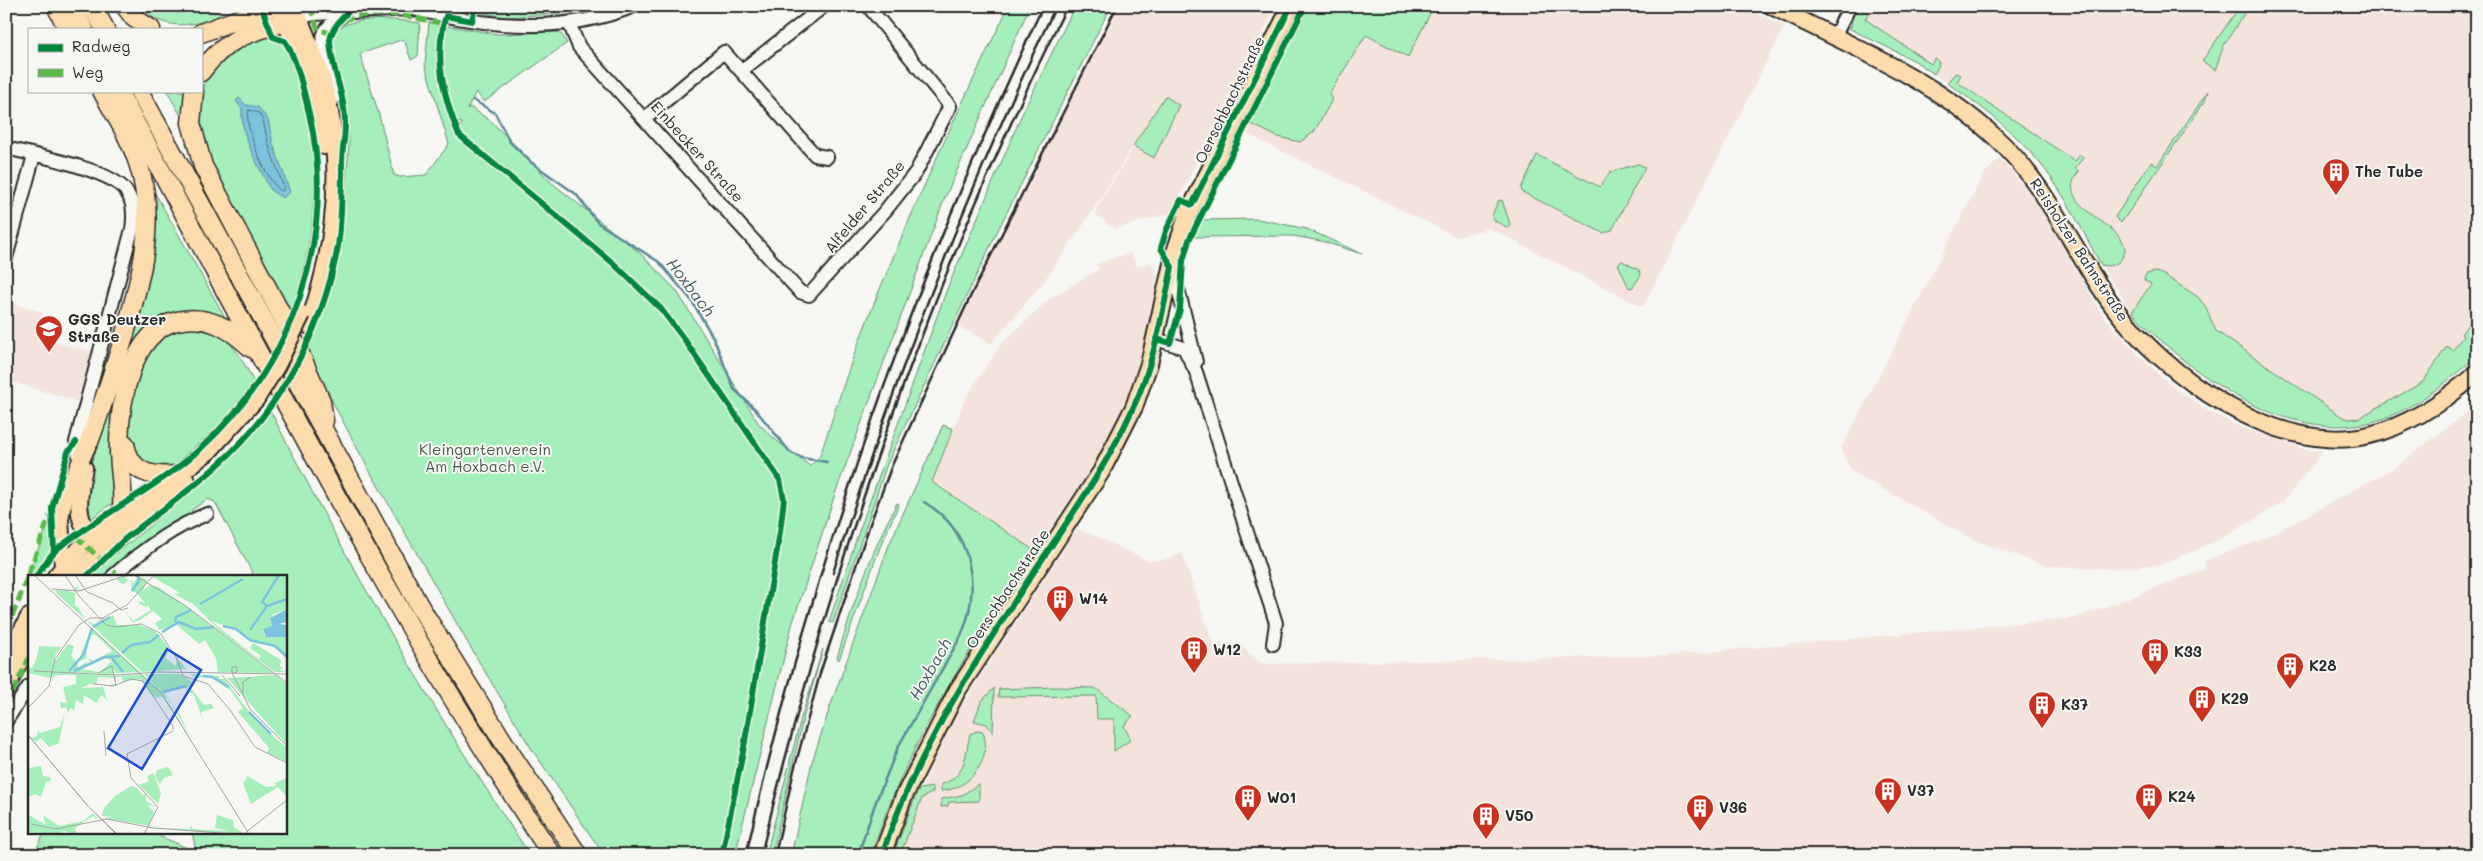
<svg xmlns="http://www.w3.org/2000/svg" width="2483" height="861" font-family="Mali,sans-serif">
	<style>
		.built { fill: #f4e3dc }
		.green { fill: #a6eebb; stroke: #688c73 }
		.water { fill: #7cc4dd; stroke: #5c8796 }
		.lines { fill: none; stroke-linecap: round; stroke-linejoin: round }
		.shore { stroke: #4b6872; stroke-width: 1 }
		.stream { stroke: #5c8796; stroke-width: 2.5 }
		.minor-casing { stroke: #2b2b2b; stroke-width: 16 }
		.major-casing { stroke: #2b2b2b; stroke-width: 20 }
		.highway-casing { stroke: #2b2b2b; stroke-width: 21 }
		.minor { stroke: #f6f6f2; stroke-width: 12 }
		.major { stroke: #fcdcac; stroke-width: 16 }
		.highway { stroke: #fcdcac; stroke-width: 18 }
		.rail { stroke: #2b2b2b; stroke-width: 2.5 }
		.major-bridge-casing { stroke: #2b2b2b; stroke-width: 20; stroke-linecap: butt }
		.major-bridge { stroke: #fcdcac; stroke-width: 16 }
		.quiet { stroke: #58b947; stroke-width: 5; stroke-dasharray: 10 5; stroke-linecap: butt }
		.cycleway-casing { stroke: #f6f6f2; stroke-width: 9 }
		.cycleway { stroke: #00873e; stroke-width: 6 }
		.labels { text-anchor: middle; stroke-width: 4; stroke-linejoin: round; paint-order: stroke }
		.street-label { font-size: 15px; fill: #2b2b2b; stroke: #f6f6f2 }
		.poi-label { font-size: 15px; font-weight: bold; fill: #2b2b2b; stroke: #f6f6f2; text-anchor: start }
		.park-label { font-size: 15px; fill: #4a5c4f; stroke: #f6f6f2 }
		.water-label { font-size: 16px; font-style: italic; fill: #435960; stroke: #f6f6f2 }
		.inset-river { fill: none; stroke: #7cc4dd; stroke-width: 2.5 }
		.inset-road { fill: none; stroke: #a5a5a2; stroke-width: 1 }
		.view { fill: #1d4ed8; fill-opacity: 0.15; stroke: #1d4ed8; stroke-width: 2.5 }
		.inset-edge { fill: none; stroke: #2b2b2b; stroke-width: 2.5 }
	</style>
	<rect width="100%" height="100%" fill="#f6f6f2"/>
	<filter id="ink" filterUnits="userSpaceOnUse"><feTurbulence type="fractalNoise" baseFrequency=".02" numOctaves="2"/><feDisplacementMap in="SourceGraphic" scale="10" xChannelSelector="R" yChannelSelector="G"/><feConvolveMatrix kernelMatrix="1 2 1 2 8 2 1 2 1" color-interpolation-filters="sRGB"/></filter>
	<g filter="url(#ink)">
		<!-- built -->
		<g class="built">
			<polygon points="1118,6 1276,6 1171,213 1114,229 1094,213 1134,147 1155,158 1165,96 1086,221 1042,284 991,344 956,325"/>
			<polygon points="1309,6 1742,6 1784,27 1643,307 1489,228 1457,237 1245,133"/>
			<polygon points="1858,6 2477,6 2477,356 2450,379 2419,400 2400,411 2367,423 2322,425 2302,421 2250,402 2225,389 2182,361 2132,312 2101,265 2057,185 2016,136 1984,109 1915,61 1848,27"/>
			<polygon points="2000,158 2037,202 2103,316 2136,353 2170,385 2205,409 2242,428 2306,449 2323,451 2282,503 2217,541 2162,564 2111,569 2046,566 1976,541 1851,471 1841,449 1984,174"/>
			<polygon points="1131,253 1137,267 1151,263 1157,277 1147,335 1131,387 1102,452 1035,551 932,482 966,397 1001,344 1049,299 1099,269 1096,264"/>
			<polygon points="6,302 43,312 38,339 92,351 79,402 6,380"/>
			<polygon points="2477,405 2477,855 893,855 912,803 922,788 954,717 1077,528 1149,561 1164,560 1182,553 1213,644 1239,644 1260,662 1268,664 1664,656 2076,618 2206,569 2204,561 2265,538 2394,468"/>
		</g>
		<!-- green -->
		<g class="green">
			<path d="M139,6H160L173,11L203,8L224,15C193,26 164,33 139,6Z"/>
			<polygon points="447,6 568,6 572,13 505,17"/>
			<path d="M1009,6H1030L944,200L835,494L792,625L735,855H604L531,748L469,645L363,459L307,354C333,293 343,245 346,180C348,161 350,141 348,123C346,96 339,70 333,44C334,40 334,35 336,32C348,14 401,20 420,23L418,56L411,60L404,39L360,54L379,115L394,175L400,177L426,175L449,144L425,65L429,22L440,25C435,63 440,99 456,135L462,123L458,122C441,96 434,55 448,26L497,34L560,32L567,43L484,102L476,92L467,109L470,107L491,121L552,183L640,253L676,290L759,424L777,441L810,466L820,456C834,414 847,372 863,331C907,220 956,113 1009,6Z"/>
			<polygon points="1075,6 1111,6 997,232 887,464 833,623 829,622 858,534 947,289 1023,112"/>
			<polygon points="1310,6 1434,6 1408,57 1366,35 1329,94 1332,100 1314,132 1300,142 1278,137 1249,123"/>
			<polygon points="1855,6 1864,6 1862,10 1869,13 1865,19 1931,64 1935,58 1938,60 1939,65 1934,74 1915,61 1850,29"/>
			<polygon points="2240,6 2249,6 2224,45 2215,70 2202,61"/>
			<path d="M268,36L271,40L284,45C322,135 323,224 289,316L208,163L199,123L200,95L207,76L219,61L237,49Z"/>
			<path d="M1955,73L1961,75L1957,82L2075,161L2080,155L2083,158L2075,168L2079,171C2050,208 2127,223 2125,251C2121,263 2114,268 2101,265C2086,238 2073,210 2056,185C2028,142 1989,111 1947,83Z"/>
			<polygon points="167,91 188,91 185,123"/>
			<polygon points="2208,91 2205,101 2121,223 2115,217 2151,162 2157,166"/>
			<polygon points="1165,96 1179,105 1154,158 1133,146"/>
			<polygon points="1537,155 1600,187 1610,172 1638,164 1645,167 1612,230 1603,233 1522,192 1521,188"/>
			<polygon points="155,193 230,326 210,317 138,344 118,499 88,521 86,514 88,471 122,375 151,195"/>
			<polygon points="1502,200 1510,224 1508,228 1495,221 1492,216 1498,201"/>
			<polygon points="1258,219 1307,229 1362,254 1321,241 1293,236 1193,237 1201,220"/>
			<polygon points="1622,261 1639,270 1641,275 1633,287 1629,288 1618,264"/>
			<path d="M2156,272L2164,275L2198,297L2205,306L2216,331L2341,416L2349,419L2359,418L2423,382L2447,346L2453,350L2463,336L2461,334L2476,314L2477,356C2446,383 2408,415 2367,423C2279,441 2188,372 2132,312L2151,284L2144,280L2146,274Z"/>
			<path d="M182,325C229,333 232,341 254,382L220,425L173,466C167,468 163,467 157,466C139,463 134,454 130,436H127L133,381L148,344Z"/>
			<path d="M271,412C348,565 434,713 530,855H199L196,852L192,832H285V576H254L215,502L207,499L192,510V515L108,576H89L222,466Z"/>
			<path d="M943,425L953,429L932,482L1035,551C970,648 907,743 871,855H791L812,762L831,704L889,545Z"/>
			<path d="M897,503L899,504L880,547L839,660L837,658C853,604 871,552 897,503Z"/>
			<polygon points="50,519 51,552 33,576 29,576 27,583 25,582"/>
			<polygon points="823,649 803,719 772,855 766,855 801,718"/>
			<polygon points="1056,687 1095,688 1133,716 1124,726 1130,738 1129,741 1114,751 1114,719 1097,719 1096,696 998,697 999,689"/>
			<polygon points="994,688 993,733 987,724 974,721 981,702"/>
			<path d="M977,731L983,732C993,759 969,790 941,791V784C966,778 965,755 970,734Z"/>
			<polygon points="979,784 979,801 949,802 948,806 941,807 941,799 962,795"/>
			<polygon points="933,787 933,792 922,798 900,855 893,855 916,795 920,789"/>
			<polygon points="45,832 150,832 185,847 196,855 33,855"/>
		</g>
		<!-- water -->
		<path class="water" d="M239,98L246,105L258,107L268,120L273,144L290,192L283,198L273,192L269,187C257,162 240,136 242,109L236,101Z"/>
		<g class="lines">
			<!-- shore -->
			<path class="shore" d="M249,110L259,113L263,121L269,146L284,188L282,191C269,187 241,123 249,110Z"/>
			<!-- stream -->
			<g class="stream">
				<polyline points="473,100 495,113 510,142 532,163 576,194 598,223 659,262 692,301 714,339 734,389 755,409 790,452 802,458 827,462"/>
				<path d="M858,855L875,804L898,747L961,636C982,588 972,530 924,502"/>
			</g>
			<!-- minor casing -->
			<g class="minor-casing">
				<g id="minor">
					<path d="M405,6C415,11 427,12 438,14C502,29 573,31 634,6"/>
					<polyline points="292,20 314,14 411,9"/>
					<polyline points="569,23 579,47 800,292 809,295 885,211 916,172 950,106 868,6"/>
					<polyline points="1834,37 1850,6"/>
					<polyline points="741,71 815,155 827,157"/>
					<path d="M332,102C332,95 333,88 332,82C327,49 308,35 345,14"/>
					<polyline points="645,118 724,52 741,71 824,6"/>
					<path d="M6,148C34,155 110,169 126,191C134,202 134,216 132,229L76,442L81,465"/>
					<polyline points="6,258 34,155"/>
					<polyline points="1173,268 1196,362"/>
					<polyline points="1156,339 1184,348 1196,372 1276,623 1273,644"/>
					<path d="M113,576C140,552 173,527 207,514"/>
					<polyline points="6,721 29,686"/>
				</g>
			</g>
			<!-- major casing -->
			<g class="major-casing">
				<g id="major">
					<path d="M278,6C300,52 316,96 324,146"/>
					<path d="M294,6C308,40 326,82 331,118C342,187 332,260 308,325"/>
					<path d="M1772,6C1848,44 1932,79 1995,137C2048,185 2072,250 2113,306C2164,375 2277,457 2369,435C2409,426 2446,400 2477,373"/>
					<path d="M84,468C79,491 71,531 102,540"/>
					<polyline points="63,568 60,519 64,499 89,442"/>
					<polyline points="56,576 83,545 122,512 178,475 209,451 256,399"/>
					<polyline points="74,576 112,540 187,481"/>
					<polyline points="6,660 29,617"/>
					<polyline points="6,688 29,643"/>
					<polyline points="882,855 904,796 957,691 1101,472 1134,407 1149,364 1174,255 1187,216 1291,6"/>
				</g>
			</g>
			<!-- highway casing -->
			<g class="highway-casing">
				<g id="highway">
					<polyline points="56,6 68,29"/>
					<polyline points="72,6 84,29"/>
					<polyline points="92,6 105,29"/>
					<polyline points="125,6 134,18 151,29"/>
					<polyline points="201,33 274,6"/>
					<path d="M201,72C225,39 248,32 286,22"/>
					<path d="M118,91C258,348 389,612 552,855"/>
					<polyline points="139,91 420,607 511,754 578,855"/>
					<polyline points="194,91 191,123 203,166 290,331 321,401 324,421"/>
					<path d="M89,442C102,407 113,373 124,337C140,281 157,224 139,166C131,139 115,115 102,91"/>
					<path d="M125,444C130,474 152,477 178,475"/>
					<path d="M112,540C131,502 118,481 119,443C120,403 130,332 177,321C207,314 230,328 251,348"/>
				</g>
			</g>
			<!-- minor -->
			<use href="#minor" class="minor"/>
			<!-- major -->
			<use href="#major" class="major"/>
			<!-- highway -->
			<use href="#highway" class="highway"/>
			<!-- rail -->
			<g class="rail">
				<path d="M833,573C894,379 967,189 1056,6"/>
				<path d="M746,855C812,562 915,277 1043,6"/>
				<path d="M761,855C830,564 934,273 1067,6"/>
				<polyline points="775,855 794,770 821,670 870,524 892,465 972,293 1117,6"/>
			</g>
			<!-- major-bridge casing -->
			<g class="major-bridge-casing">
				<polyline id="major-bridge" points="256,399 277,365 302,314"/>
			</g>
			<!-- major-bridge -->
			<use href="#major-bridge" class="major-bridge"/>
			<!-- quiet -->
			<g class="quiet">
				<polyline points="310,6 318,30 331,33"/>
				<polyline points="439,6 474,13"/>
				<path d="M343,21C373,7 412,17 443,24"/>
				<polyline points="76,537 103,561"/>
				<polyline points="114,571 116,573"/>
				<polyline points="18,602 50,515"/>
				<polyline points="6,630 20,598"/>
				<polyline points="6,706 29,658"/>
			</g>
			<!-- cycleway casing -->
			<g class="cycleway-casing">
				<g id="cycleway">
					<path d="M475,6L472,21L446,16C445,21 443,23 443,27C435,64 445,101 459,135L613,263L661,309L684,339L780,480L784,499L780,532L744,747L722,855"/>
					<polyline points="1156,339 1170,343 1180,309 1183,261 1189,240 1305,6"/>
					<polyline points="54,552 52,508 68,452 76,442"/>
					<path d="M36,576C43,568 49,556 57,549C102,514 158,487 200,449C293,364 338,237 309,113C303,89 298,62 285,41L273,37L261,6"/>
					<path d="M87,576C100,564 112,551 125,539C156,514 190,491 219,464C282,407 323,328 338,246C342,218 342,191 342,163C342,150 345,138 345,125C346,96 331,69 330,40C332,28 341,19 349,11"/>
					<path d="M882,855C915,755 972,666 1029,579C1066,523 1105,470 1133,408C1154,364 1162,314 1172,267L1161,248L1166,231L1181,200L1192,205L1291,6"/>
				</g>
			</g>
			<!-- cycleway -->
			<use href="#cycleway" class="cycleway"/>
		</g>
	</g>
	<!-- icons -->
	<defs>
		<g id="building-pin" transform="scale(1.4375)"><path d="M0 17L-7.5 6A9.5 9.5 0 1 1 7.5 6Z" fill="#c8321e" stroke="#f6f6f2"/><path d="M-4-6H4V6H1V3H-1V6H-4ZM-2.5-4.3h1.7v1.8h-1.7ZM.8-4.3h1.7v1.8H.8ZM-2.5-1h1.7V.8h-1.7ZM.8-1h1.7V.8H.8Z" fill="#fff"/></g>
		<g id="school-pin" transform="scale(1.4375)"><path d="M0 17L-7.5 6A9.5 9.5 0 1 1 7.5 6Z" fill="#c8321e" stroke="#f6f6f2"/><path d="M0-5L7-2L0 1L-7-2ZM-4 1L0 2.5L4 1V4Q0 6-4 4Z" fill="#fff"/></g>
	</defs>
	<g fill-rule="evenodd">
		<use href="#building-pin" x="2336" y="172"/>
		<use href="#school-pin" x="49" y="329"/>
		<use href="#building-pin" x="1060" y="599"/>
		<use href="#building-pin" x="1194" y="650"/>
		<use href="#building-pin" x="2155" y="652"/>
		<use href="#building-pin" x="2290" y="666"/>
		<use href="#building-pin" x="2202" y="699"/>
		<use href="#building-pin" x="2042" y="705"/>
		<use href="#building-pin" x="1888" y="791"/>
		<use href="#building-pin" x="2149" y="797"/>
		<use href="#building-pin" x="1248" y="798"/>
		<use href="#building-pin" x="1700" y="808"/>
		<use href="#building-pin" x="1486" y="816"/>
	</g>
	<g class="labels">
		<!-- street labels -->
		<g class="street-label">
			<text transform="translate(1230 100) rotate(-64)" y="5">Oerschbachstraße</text>
			<text transform="translate(697 152) rotate(48)" y="5">Einbecker Straße</text>
			<text transform="translate(865 207) rotate(-50)" y="5">Alfelder Straße</text>
			<text transform="translate(2079 250) rotate(57)" y="5">Reisholzer Bahnstraße</text>
			<text transform="translate(1008 589) rotate(-57)" y="5">Oerschbachstraße</text>
		</g>
		<!-- poi labels -->
		<g class="poi-label">
			<text x="2355" y="177">The Tube</text>
			<text x="68" y="325">GGS Deutzer<tspan x="68" dy="17">Straße</tspan></text>
			<text x="1079" y="604">W14</text>
			<text x="1213" y="655">W12</text>
			<text x="2174" y="657">K33</text>
			<text x="2309" y="671">K28</text>
			<text x="2221" y="704">K29</text>
			<text x="2061" y="710">K37</text>
			<text x="1907" y="796">V37</text>
			<text x="2168" y="802">K24</text>
			<text x="1267" y="803">W01</text>
			<text x="1719" y="813">V36</text>
			<text x="1505" y="821">V50</text>
		</g>
		<!-- park labels -->
		<g class="park-label">
			<text x="485" y="455">Kleingartenverein<tspan x="485" dy="17">Am Hoxbach e.V.</tspan></text>
		</g>
		<!-- water labels -->
		<g class="water-label">
			<text transform="translate(691 287) rotate(53)" y="6">Hoxbach</text>
			<text transform="translate(930 669) rotate(-60)" y="6">Hoxbach</text>
		</g>
	</g>
	<!-- overview -->
	<g transform="translate(28 575)">
		<rect width="259" height="259" fill="#f6f6f2"/>
		<path d="M102,0L97,3L106,8L110,1L119,5L115,16L122,10L130,12L151,26L245,98L190,97L188,83L177,65L171,69L148,49L134,59L137,53L131,55L127,48L134,44L125,36L112,45L104,47L98,37L105,46L123,35L120,30L118,32L110,28L113,26L119,31L109,18L103,16L104,8L100,5L95,10L88,4L63,13L96,1ZM129,0H259V34L246,39L242,44L244,51L235,56L237,61L259,62V83L246,72L231,66L229,69L208,54L183,46L231,84L233,81L222,73L225,68L253,85L252,91L255,93L252,95L259,97H247L191,55L165,29L146,19L152,18L125,2ZM51,10L49,14H55L40,16L47,18V30L42,28L50,32L57,44L27,17L30,14L45,15ZM85,40L89,50H111L127,56L141,73L137,83L148,91L149,82L158,94L114,97L58,45L66,49L71,47L69,44L74,47ZM56,46L129,113L139,126L144,133L164,166L131,117L134,122L126,123L112,104L95,107L94,102H88V110L87,111H84L83,108L87,110V103L70,102L68,110L62,109L53,113L75,112L79,126L74,120L68,128L56,120L55,129L48,125L46,135L43,133L40,138L38,132L33,134L32,127L39,128L35,112L48,109V100H27L24,107L25,100L22,103L0,98V92L4,93L8,85L11,71L34,72L28,78L25,89L40,69L46,71L43,81L48,86L51,84L63,53ZM63,60H68L84,76L65,86L60,83L63,87L58,89L59,86L50,93L49,87L59,83L57,70ZM77,83L84,86L72,97L53,94ZM100,86L113,99L88,101L6,96L87,99L83,90L88,98L111,97ZM116,99H152L164,107L158,116L157,111L135,116L152,140L162,161L143,128ZM162,99L191,101V104H196L230,148L259,173V187L239,178L241,173L210,137L215,133L203,116L183,102L167,103ZM248,100L259,109V170L199,103ZM162,112L176,130L183,129L186,133L173,137L176,148L165,118H159L158,128L159,118ZM37,137L31,168L21,172L13,163L8,167L3,163L9,161L10,155L12,158L32,152ZM13,191L15,201L22,202L23,206L18,207L13,222L7,219L0,222V193ZM140,192L145,200L136,203L132,209L127,202L129,195ZM125,198L133,218L130,229L111,210L121,206L119,201ZM218,200L238,212L248,211L247,208L259,203V222L250,212L223,229L215,208L219,203ZM103,211L109,213L114,220L118,219V226L128,232L120,230L126,238L121,250L135,253L75,243L84,242L74,241L76,233L87,221ZM65,238L69,243L68,244L65,241L47,253L48,259L36,256L30,259L0,257L1,240L18,250L15,240L31,251L55,246ZM189,240L205,245L206,252L216,259L166,256L137,253L162,254L163,250L165,254L201,256L187,253Z" fill="#a6eebb" fill-rule="evenodd"/>
		<path d="M259,34V47L251,49L259,50V62H238L235,54L244,51L242,43Z" fill="#7cc4dd"/>
		<path class="inset-river" d="M104,16L111,6L110,0M172,29L215,4M239,31L259,24M147,47L148,42L163,35M195,51L208,54L222,65L247,71L259,82M65,52L82,42M222,55L239,31L234,27L251,0M134,57L151,47L168,54L186,52M94,78L103,70L122,67L131,60M84,83L95,97M41,96L56,79L64,53M46,96L77,82L92,81M175,101L184,102L201,112M135,117L158,111M221,137L243,159"/>
		<path class="inset-road" d="M6,0L134,119L221,259M37,0L51,21L78,50L88,52L113,49L132,58L148,82L155,101L180,109L202,135L227,172L259,188M47,0L59,17L85,28L93,35L100,33M106,0L158,31L259,108M24,14L51,16L99,0M87,36L99,30L126,0M73,44L89,35M84,91L88,111M6,96L87,100L131,97L259,99M70,98L84,91M204,98L209,97V92H204V98L222,134L259,171M194,100L212,121M66,109L85,111L103,104L115,106L145,151V155M215,118V107L223,102M0,133L21,111L27,84L51,50L62,43H76M76,156L78,181M0,160L60,231L89,259M0,160L59,230L88,259M3,249L28,254L79,244L125,253L207,259M217,258L259,225M116,259L130,232L103,203L99,179L145,156"/>
		<path class="view" d="M139,74L173,95L114,194L80,173Z"/>
		<rect width="259" height="259" class="inset-edge"/>
	</g>
	<!-- margin -->
	<rect width="2483" height="861" fill="none" stroke="#f6f6f2" stroke-width="25"/>
	<rect x="12" y="12" width="2458" height="836" fill="none" stroke="#2b2b2b" stroke-width="2" filter="url(#ink)"/>
	<!-- legend -->
	<rect x="28" y="28" width="175" height="65" fill="#f6f6f2" stroke="#a5a5a2"/>
	<rect x="38" y="44" width="25" height="8" fill="#00873e" stroke="#a5a5a2"/>
	<text x="72" y="52" font-size="15" fill="#2b2b2b">Radweg</text>
	<rect x="38" y="69" width="25" height="8" fill="#58b947" stroke="#a5a5a2"/>
	<text x="72" y="78" font-size="15" fill="#2b2b2b">Weg</text>
</svg>
